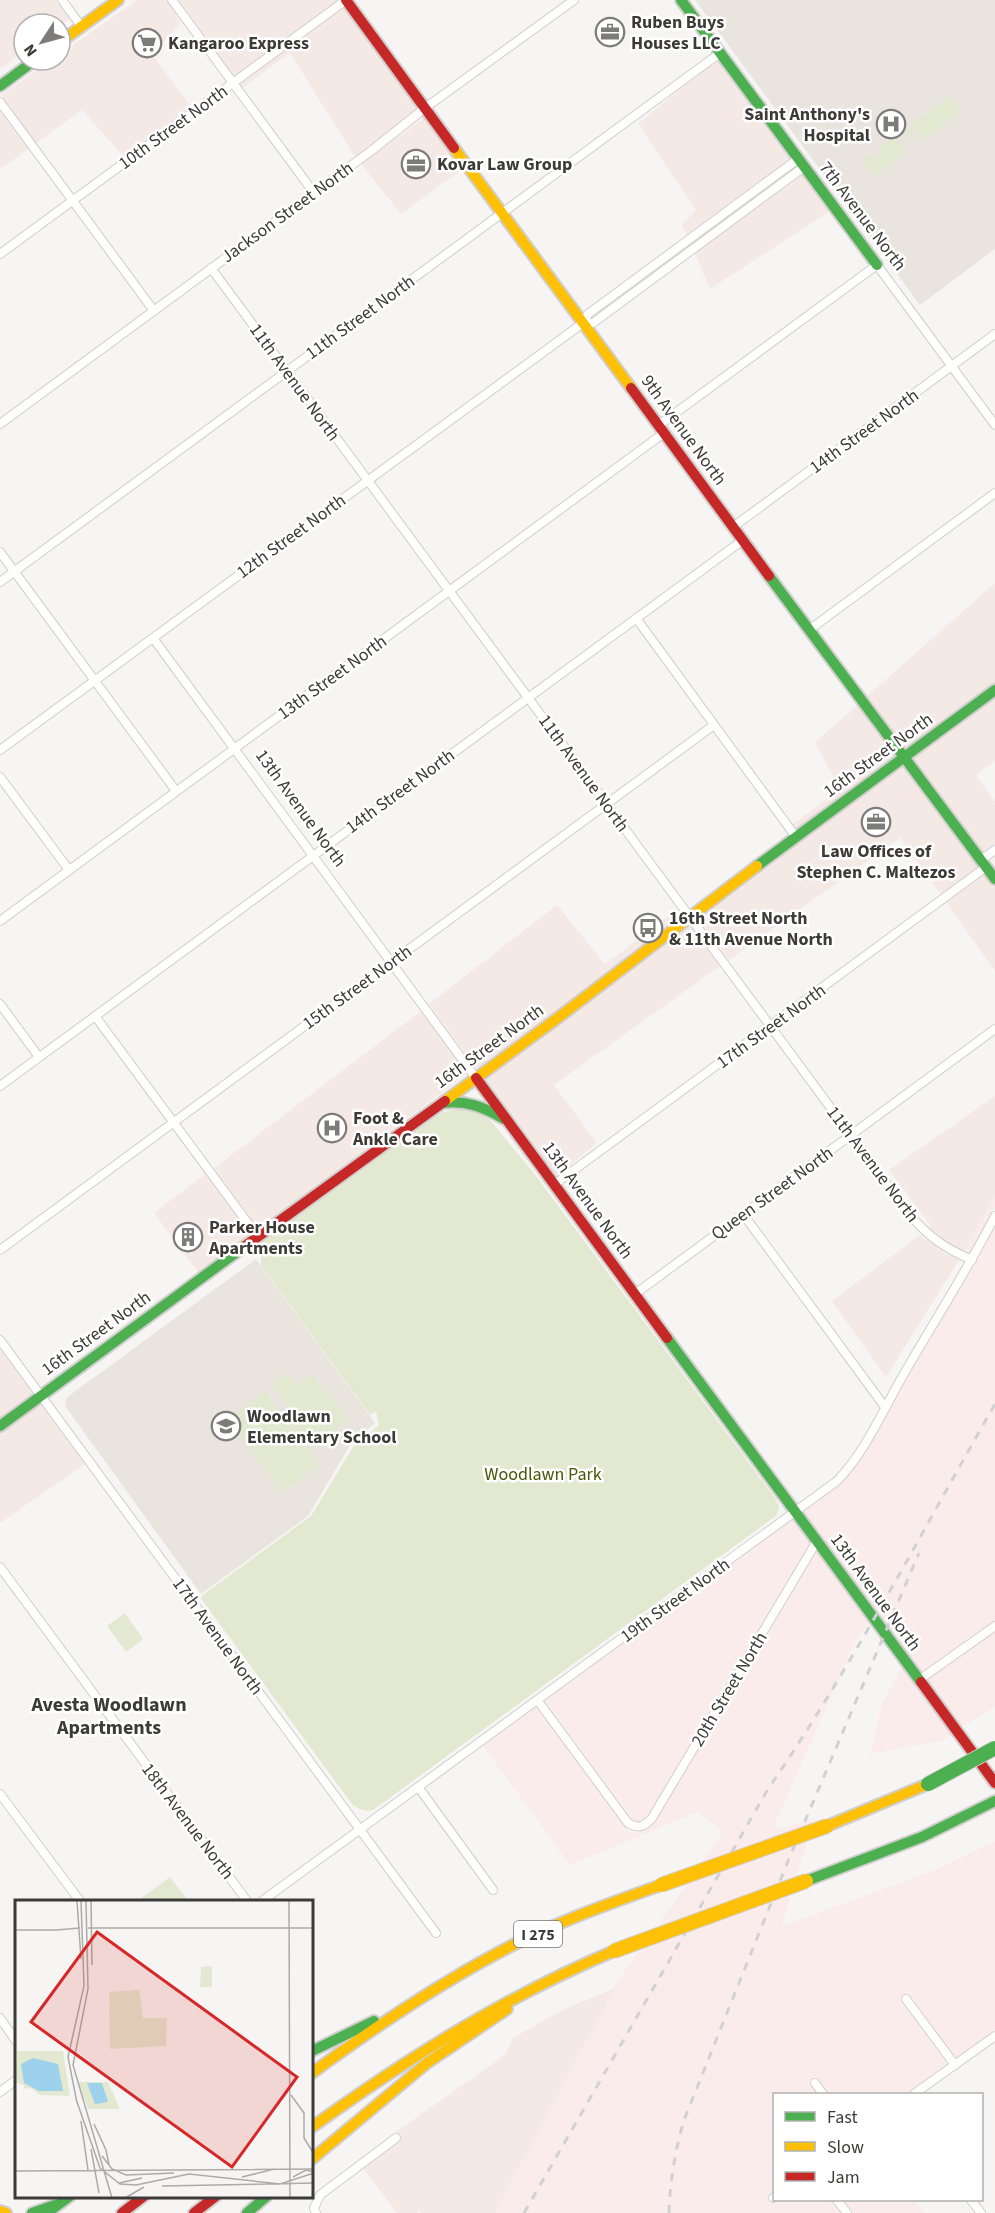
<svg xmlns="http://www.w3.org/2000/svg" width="995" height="2213" font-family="'Source Sans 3',sans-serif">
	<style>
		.commercial { fill: #f5e9e6 }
		.industrial { fill: #fbecec }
		.built { fill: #e9e4de }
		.green { fill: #e3e8d0 }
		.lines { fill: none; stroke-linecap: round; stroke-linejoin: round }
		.street-casing { stroke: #d0cecd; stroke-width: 10 }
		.fast-casing { stroke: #d0cecd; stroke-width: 14 }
		.slow-casing { stroke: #d0cecd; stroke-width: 14 }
		.jam-casing { stroke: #d0cecd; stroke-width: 14 }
		.street { stroke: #fefefd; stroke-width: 8 }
		.fast { stroke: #4caf50; stroke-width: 10 }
		.slow { stroke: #ffc107; stroke-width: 10 }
		.jam { stroke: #c62828; stroke-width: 10 }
		.rail { stroke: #d2d1d1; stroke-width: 3; stroke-dasharray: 8 8; stroke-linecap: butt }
		.fast-bridge-casing { stroke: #d0cecd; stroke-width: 16; stroke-linecap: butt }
		.slow-bridge-casing { stroke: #d0cecd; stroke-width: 16; stroke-linecap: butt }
		.fast-bridge { stroke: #4caf50; stroke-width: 14 }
		.slow-bridge { stroke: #ffc107; stroke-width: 14 }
		.labels { text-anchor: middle; stroke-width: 5; stroke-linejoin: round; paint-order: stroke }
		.shield { fill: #fff; stroke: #767675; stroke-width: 1.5 }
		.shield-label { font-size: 16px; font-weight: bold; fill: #3c3b3a }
		.poi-label { font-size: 18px; font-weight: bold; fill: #3c3b3a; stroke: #fff; text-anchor: start }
		.street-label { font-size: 18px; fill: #3c3b3a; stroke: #fff }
		.park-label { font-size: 18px; fill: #495707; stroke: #fff }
		.neighbourhood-label { font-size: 20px; font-weight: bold; fill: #3c3b3a; stroke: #fff }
		.inset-road { fill: none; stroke: #acaba9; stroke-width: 1.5 }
		.view { fill: #d62828; fill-opacity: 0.15; stroke: #d62828; stroke-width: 3 }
		.inset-edge { fill: none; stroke: #3c3b3a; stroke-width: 3 }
	</style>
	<rect width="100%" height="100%" fill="#f7f5f3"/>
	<!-- commercial -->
	<g class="commercial">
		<polygon points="0,0 55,0 69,19 60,26 60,24 24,24 24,52 0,69"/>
		<polygon points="137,0 166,0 181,23 152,54 192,108 124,157 82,110 36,143 1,95 51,60 60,60 60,54"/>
		<polygon points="179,0 338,0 234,77"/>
		<polygon points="345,7 420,109 355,157 290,53 242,88 239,84"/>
		<polygon points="718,60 791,158 687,236 682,225 696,210 638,124 687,83"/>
		<polygon points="0,111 28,149 0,169"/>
		<polygon points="425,117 464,168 401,214 361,164"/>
		<polygon points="803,174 830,211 710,289 695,253"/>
		<polygon points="995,583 995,685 905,751 865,698"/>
		<polygon points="995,696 995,761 976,775 995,802 995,844 983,853 910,759"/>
		<polygon points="858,705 896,757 798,830 793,824 840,789 815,742"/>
		<polygon points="902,765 980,866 941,895 900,838 729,960 696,916"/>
		<polygon points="985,874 995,888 995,971 946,902"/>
		<polygon points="557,905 605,964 678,910 682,915 556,1013 478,1071 429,1004"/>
		<polygon points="688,922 720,966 554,1085 597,1143 556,1177 483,1078"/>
		<polygon points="421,1011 467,1074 258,1229 214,1168"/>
		<polygon points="995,1096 995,1196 964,1251 950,1245 929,1228 931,1226 889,1170"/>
		<polygon points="205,1174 250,1235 199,1273 154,1213"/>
		<polygon points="920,1235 944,1253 959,1260 886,1377 832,1301"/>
		<polygon points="0,1349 34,1395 0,1420"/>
		<polygon points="40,1403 85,1464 0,1523 0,1432"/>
		<polygon points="615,1988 495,2213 420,2213 421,2210 417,2213 397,2213 363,2168 398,2142 393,2134 505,2055 513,2038 562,2010"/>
	</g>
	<!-- industrial -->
	<g class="industrial">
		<polygon points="995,1196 995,1206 970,1254 964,1251"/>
		<polygon points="995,1227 995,1620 920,1673 823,1541 824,1539 802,1512 840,1484 861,1459 939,1323 974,1267"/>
		<polygon points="794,1518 811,1542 648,1816 643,1821 636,1822 632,1819 545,1701"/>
		<polygon points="817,1550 869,1620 853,1647 775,1824 780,1829 814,1818 811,1828 701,1863 723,1832 698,1812 570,1865 483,1746 536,1707 628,1831 634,1833 648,1829 656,1820"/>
		<polygon points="995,1632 995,1707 961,1728 926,1680"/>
		<polygon points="902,1666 952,1734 942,1741 870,1754 882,1704"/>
		<polygon points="808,1839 795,1880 654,1931 692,1876"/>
		<polygon points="995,1841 995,2030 956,2058 908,1993 900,1999 948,2065 907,2094 830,2094 816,2076 808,2083 817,2094 774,2094 774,2191 766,2197 771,2205 779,2200 830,2200 840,2213 495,2213 614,1989 612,1989 644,1944 792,1891 782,1926 935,1870"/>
		<polygon points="843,2200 914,2200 925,2213 853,2213"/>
	</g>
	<!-- built -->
	<g class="built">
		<polygon points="695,0 995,0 995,249 920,305"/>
		<polygon points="256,1259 375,1423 350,1445 308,1516 201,1594 65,1406 66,1398"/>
	</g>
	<!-- green -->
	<g class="green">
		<polygon points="949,96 961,112 922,141 919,137 922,135 917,129 908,135 904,130"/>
		<polygon points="895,136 907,152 875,176 862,160 871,153 875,159 881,155 879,148"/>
		<path d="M463,1107L475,1109L485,1114L536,1176L775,1498L779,1506L777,1515L373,1810C364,1812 359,1809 352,1804L200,1597L311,1516L353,1447L379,1425L376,1411L370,1415L261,1265V1255L255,1247L441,1113Z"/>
		<polygon points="288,1373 297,1385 312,1374 325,1392 327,1390 349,1419 310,1448 289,1419 294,1415 272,1385"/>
		<polygon points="266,1391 320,1465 282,1493 228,1419"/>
		<polygon points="125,1613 143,1639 126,1652 107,1626"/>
		<polygon points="170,1877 188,1901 137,1901"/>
	</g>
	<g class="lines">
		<!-- street casing -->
		<g class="street-casing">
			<g id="street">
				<polyline points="62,0 81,26"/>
				<polyline points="172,0 314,193"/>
				<polyline points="0,102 154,311"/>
				<polyline points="0,254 346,0"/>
				<path d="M211,268L909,1214C929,1237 944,1248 972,1260"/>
				<polyline points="583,323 593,323 804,167"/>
				<polyline points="0,424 371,151 425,108 574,0"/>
				<polyline points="659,425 877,265 995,425"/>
				<polyline points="733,527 995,334"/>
				<polyline points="0,552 176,791"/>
				<polyline points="0,582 720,53"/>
				<polyline points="636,618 796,837"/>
				<polyline points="809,630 995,493"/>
				<polyline points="153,638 476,1078"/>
				<polyline points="0,750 583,323 588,314 798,159"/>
				<polyline points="0,777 69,870"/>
				<polyline points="981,860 995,850"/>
				<polyline points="0,921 664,433"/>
				<polyline points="0,1004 39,1057"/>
				<polyline points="95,1016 258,1237"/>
				<polyline points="0,1086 743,540"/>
				<polyline points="555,1184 986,867"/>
				<polyline points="743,1214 885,1407"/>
				<polyline points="0,1250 714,725"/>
				<polyline points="635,1294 995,1029"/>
				<polyline points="0,1340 436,1933"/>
				<polyline points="0,1567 247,1901"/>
				<polyline points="919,1680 995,1626"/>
				<path d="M538,1701L628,1823C638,1829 644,1827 652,1818L817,1541"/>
				<polyline points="419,1788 493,1890"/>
				<polyline points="0,1794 80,1901"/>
				<path d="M262,1901L837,1481C866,1451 884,1408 905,1372C935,1320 968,1269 995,1216"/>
				<polyline points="906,1999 955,2065"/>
				<polyline points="0,2018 16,2041"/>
				<polyline points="815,2083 823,2094"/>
				<polyline points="0,2092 16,2080"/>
				<polyline points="914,2094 995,2036"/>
				<polyline points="773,2198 774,2197"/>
				<polyline points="837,2200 847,2213"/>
				<polyline points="971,2200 981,2213"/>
				<polyline points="316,2213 314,2208 320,2195 396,2138"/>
			</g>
		</g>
		<!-- fast casing -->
		<g class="fast-casing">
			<g id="fast">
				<polyline points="681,0 877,265"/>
				<polyline points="0,86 35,60"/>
				<polyline points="769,576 995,879"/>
				<polyline points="757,866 995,690"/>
				<path d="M443,1103C466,1100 484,1107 504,1119"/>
				<polyline points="667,1338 921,1682"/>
				<polyline points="0,1426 245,1246"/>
				<polyline points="806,1881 922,1837 995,1801"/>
				<polyline points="312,2051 374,2021"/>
				<polyline points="32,2213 55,2205"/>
				<polyline points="47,2213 70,2196"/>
				<polyline points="247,2213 267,2196"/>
			</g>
		</g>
		<!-- slow casing -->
		<g class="slow-casing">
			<g id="slow">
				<polyline points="60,42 118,0"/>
				<polyline points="454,148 631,388"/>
				<polyline points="445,1101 559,1017 757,866"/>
				<polyline points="827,1826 928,1784"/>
				<path d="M312,2073C376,2026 442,1981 513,1945C560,1921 611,1903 661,1885"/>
				<path d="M312,2127C408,2058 505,1997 614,1951"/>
				<polyline points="312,2159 427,2063 507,2009"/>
				<polyline points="0,2211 6,2213"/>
			</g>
		</g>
		<!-- jam casing -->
		<g class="jam-casing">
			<g id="jam">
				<polyline points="346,0 454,148"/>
				<polyline points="631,388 769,576"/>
				<polyline points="476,1078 667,1338"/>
				<polyline points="245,1246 445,1101"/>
				<polyline points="921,1682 995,1783"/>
				<polyline points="122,2213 144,2196"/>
				<polyline points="194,2213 216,2196"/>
			</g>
		</g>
		<!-- street -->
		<use href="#street" class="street"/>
		<!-- fast -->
		<use href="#fast" class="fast"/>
		<!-- slow -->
		<use href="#slow" class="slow"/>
		<!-- jam -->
		<use href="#jam" class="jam"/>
		<!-- rail -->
		<g class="rail">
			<path d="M524,2213L768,1789C852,1667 921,1533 995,1404"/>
			<path d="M669,2213C670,2181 675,2151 684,2120L788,1861L919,1553"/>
		</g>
		<!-- fast-bridge casing -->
		<g class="fast-bridge-casing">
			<polyline id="fast-bridge" points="928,1784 995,1748"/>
		</g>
		<!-- slow-bridge casing -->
		<g class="slow-bridge-casing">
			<g id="slow-bridge">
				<polyline points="661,1885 827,1826"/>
				<polyline points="614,1951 806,1881"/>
			</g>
		</g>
		<!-- fast-bridge -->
		<use href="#fast-bridge" class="fast-bridge"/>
		<!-- slow-bridge -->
		<use href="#slow-bridge" class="slow-bridge"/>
	</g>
	<!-- icons -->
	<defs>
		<g id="office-ring" transform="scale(1.5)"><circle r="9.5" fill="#fff" stroke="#7d7c7b" stroke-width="1.5"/><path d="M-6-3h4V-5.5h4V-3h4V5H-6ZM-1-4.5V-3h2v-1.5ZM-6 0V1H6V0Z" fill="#7d7c7b"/></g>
		<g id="supermarket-ring" transform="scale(1.5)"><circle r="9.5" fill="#fff" stroke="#7d7c7b" stroke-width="1.5"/><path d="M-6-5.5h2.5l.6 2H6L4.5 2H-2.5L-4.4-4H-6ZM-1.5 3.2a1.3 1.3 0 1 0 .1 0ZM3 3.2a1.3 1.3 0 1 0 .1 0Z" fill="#7d7c7b"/></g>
		<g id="hospital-ring" transform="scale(1.5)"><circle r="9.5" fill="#fff" stroke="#7d7c7b" stroke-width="1.5"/><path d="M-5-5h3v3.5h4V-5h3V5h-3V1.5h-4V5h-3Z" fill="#7d7c7b"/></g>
		<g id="bus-ring" transform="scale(1.5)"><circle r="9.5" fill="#fff" stroke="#7d7c7b" stroke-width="1.5"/><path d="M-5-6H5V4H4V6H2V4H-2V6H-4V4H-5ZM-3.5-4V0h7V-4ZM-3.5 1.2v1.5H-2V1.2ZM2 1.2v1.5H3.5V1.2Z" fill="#7d7c7b"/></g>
		<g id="building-ring" transform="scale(1.5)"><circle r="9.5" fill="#fff" stroke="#7d7c7b" stroke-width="1.5"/><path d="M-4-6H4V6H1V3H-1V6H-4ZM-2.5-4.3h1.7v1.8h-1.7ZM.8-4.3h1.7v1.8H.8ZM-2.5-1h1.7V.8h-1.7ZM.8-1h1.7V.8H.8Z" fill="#7d7c7b"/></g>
		<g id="school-ring" transform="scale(1.5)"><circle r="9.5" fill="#fff" stroke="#7d7c7b" stroke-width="1.5"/><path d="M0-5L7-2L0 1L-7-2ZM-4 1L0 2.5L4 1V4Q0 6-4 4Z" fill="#7d7c7b"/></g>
	</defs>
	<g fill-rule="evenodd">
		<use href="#office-ring" x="610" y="32"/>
		<use href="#supermarket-ring" x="147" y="43"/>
		<use href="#hospital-ring" x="891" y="124"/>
		<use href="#office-ring" x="416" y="164"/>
		<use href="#office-ring" x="876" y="822"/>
		<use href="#bus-ring" x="648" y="928"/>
		<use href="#hospital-ring" x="332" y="1128"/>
		<use href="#building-ring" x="188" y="1237"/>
		<use href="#school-ring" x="226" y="1426"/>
	</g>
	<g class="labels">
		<!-- shield labels -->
		<rect class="shield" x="514" y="1921" width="48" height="26" rx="4.5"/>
		<g class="shield-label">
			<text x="538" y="1940">I 275</text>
		</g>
		<!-- poi labels -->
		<g class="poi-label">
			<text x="631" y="28">Ruben Buys<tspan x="631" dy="21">Houses LLC</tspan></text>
			<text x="168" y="49">Kangaroo Express</text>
			<text x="870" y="120" text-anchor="end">Saint Anthony's<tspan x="870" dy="21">Hospital</tspan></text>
			<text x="437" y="170">Kovar Law Group</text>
			<text x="876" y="857" text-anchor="middle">Law Offices of<tspan x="876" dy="21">Stephen C. Maltezos</tspan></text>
			<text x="669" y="924">16th Street North<tspan x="669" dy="21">&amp; 11th Avenue North</tspan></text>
			<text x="353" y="1124">Foot &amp;<tspan x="353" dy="21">Ankle Care</tspan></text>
			<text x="209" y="1233">Parker House<tspan x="209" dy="21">Apartments</tspan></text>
			<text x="247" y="1422">Woodlawn<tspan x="247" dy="21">Elementary School</tspan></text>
		</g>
		<!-- street labels -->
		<g class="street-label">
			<text transform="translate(173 127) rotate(-36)" y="6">10th Street North</text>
			<text transform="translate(287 212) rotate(-36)" y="6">Jackson Street North</text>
			<text transform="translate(863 216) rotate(53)" y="6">7th Avenue North</text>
			<text transform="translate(360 317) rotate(-36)" y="6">11th Street North</text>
			<text transform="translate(295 382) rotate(54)" y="6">11th Avenue North</text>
			<text transform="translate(684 430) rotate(54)" y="6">9th Avenue North</text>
			<text transform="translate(864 431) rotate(-36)" y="6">14th Street North</text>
			<text transform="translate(291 536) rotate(-36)" y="6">12th Street North</text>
			<text transform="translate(332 677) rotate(-36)" y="6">13th Street North</text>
			<text transform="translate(878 755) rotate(-36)" y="6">16th Street North</text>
			<text transform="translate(584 773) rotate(54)" y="6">11th Avenue North</text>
			<text transform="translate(400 791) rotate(-36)" y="6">14th Street North</text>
			<text transform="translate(301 808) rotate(54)" y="6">13th Avenue North</text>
			<text transform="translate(357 987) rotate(-36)" y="6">15th Street North</text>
			<text transform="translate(771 1026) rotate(-36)" y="6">17th Street North</text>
			<text transform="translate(489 1046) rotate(-36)" y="6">16th Street North</text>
			<text transform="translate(873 1164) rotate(53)" y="6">11th Avenue North</text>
			<text transform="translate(772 1193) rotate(-36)" y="6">Queen Street North</text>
			<text transform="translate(588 1200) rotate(54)" y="6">13th Avenue North</text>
			<text transform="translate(96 1333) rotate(-36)" y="6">16th Street North</text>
			<text transform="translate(876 1592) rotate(54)" y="6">13th Avenue North</text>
			<text transform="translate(675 1600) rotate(-36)" y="6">19th Street North</text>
			<text transform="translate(218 1636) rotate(54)" y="6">17th Avenue North</text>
			<text transform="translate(729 1689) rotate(-59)" y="6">20th Street North</text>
			<text transform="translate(188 1821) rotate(53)" y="6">18th Avenue North</text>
		</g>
		<!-- park labels -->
		<g class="park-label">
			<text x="543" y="1480">Woodlawn Park</text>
		</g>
		<!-- neighbourhood labels -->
		<g class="neighbourhood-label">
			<text x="109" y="1711">Avesta Woodlawn<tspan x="109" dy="23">Apartments</tspan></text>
		</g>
	</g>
	<!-- overview -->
	<g transform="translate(15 1900)">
		<rect width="298" height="298" fill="#f7f5f3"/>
		<path d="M197,66V87H185L186,67ZM124,90L128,118H152L151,146L95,149L94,92ZM2,151H48L55,196L25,195L15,188L7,189L10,186L0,182ZM63,182H93L105,209H73Z" fill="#e3e8d0"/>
		<path d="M18,158L43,164L48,191H24L9,183L6,164ZM72,183H87L93,202L80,204Z" fill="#9ed1ec"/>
		<path class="inset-road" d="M62,1L66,59M71,1L73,89L58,165L97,298M76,1L77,65M274,1L275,298M73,28H299M0,30H42M41,30L65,28M276,195L289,213V238L299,254M62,202L85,268L105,284L121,285L174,274L265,284L299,273M62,203L53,157L69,86L66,1M66,221L73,270M79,224L91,250L94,265M76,249L84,293M87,256L97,269L111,275L159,273M0,271L299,269M227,277L260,269M278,277L291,270L299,272M104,283L127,278M147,286L299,283M110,298L129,287"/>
		<path class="view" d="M82,32L282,177L217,267L16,122Z"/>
		<rect width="298" height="298" class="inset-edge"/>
	</g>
	<!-- legend -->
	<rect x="773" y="2093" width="210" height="108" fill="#ffffff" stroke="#b1b1b0" stroke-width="1.5"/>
	<rect x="785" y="2112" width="30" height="9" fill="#4caf50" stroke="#b1b1b0" stroke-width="1.5"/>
	<text x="827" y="2123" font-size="18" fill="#3c3b3a">Fast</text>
	<rect x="785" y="2142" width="30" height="9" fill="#ffc107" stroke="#b1b1b0" stroke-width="1.5"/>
	<text x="827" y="2153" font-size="18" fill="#3c3b3a">Slow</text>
	<rect x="785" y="2172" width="30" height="9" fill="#c62828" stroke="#b1b1b0" stroke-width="1.5"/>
	<text x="827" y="2183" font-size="18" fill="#3c3b3a">Jam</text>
	<!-- north arrow -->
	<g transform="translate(42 42) rotate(234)"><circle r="28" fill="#ffffff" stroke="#b1b1b0" stroke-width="1.5"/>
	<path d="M0-4.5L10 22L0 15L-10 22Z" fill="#7d7c7b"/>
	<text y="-9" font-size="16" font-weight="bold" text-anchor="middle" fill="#3c3b3a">N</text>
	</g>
</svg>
